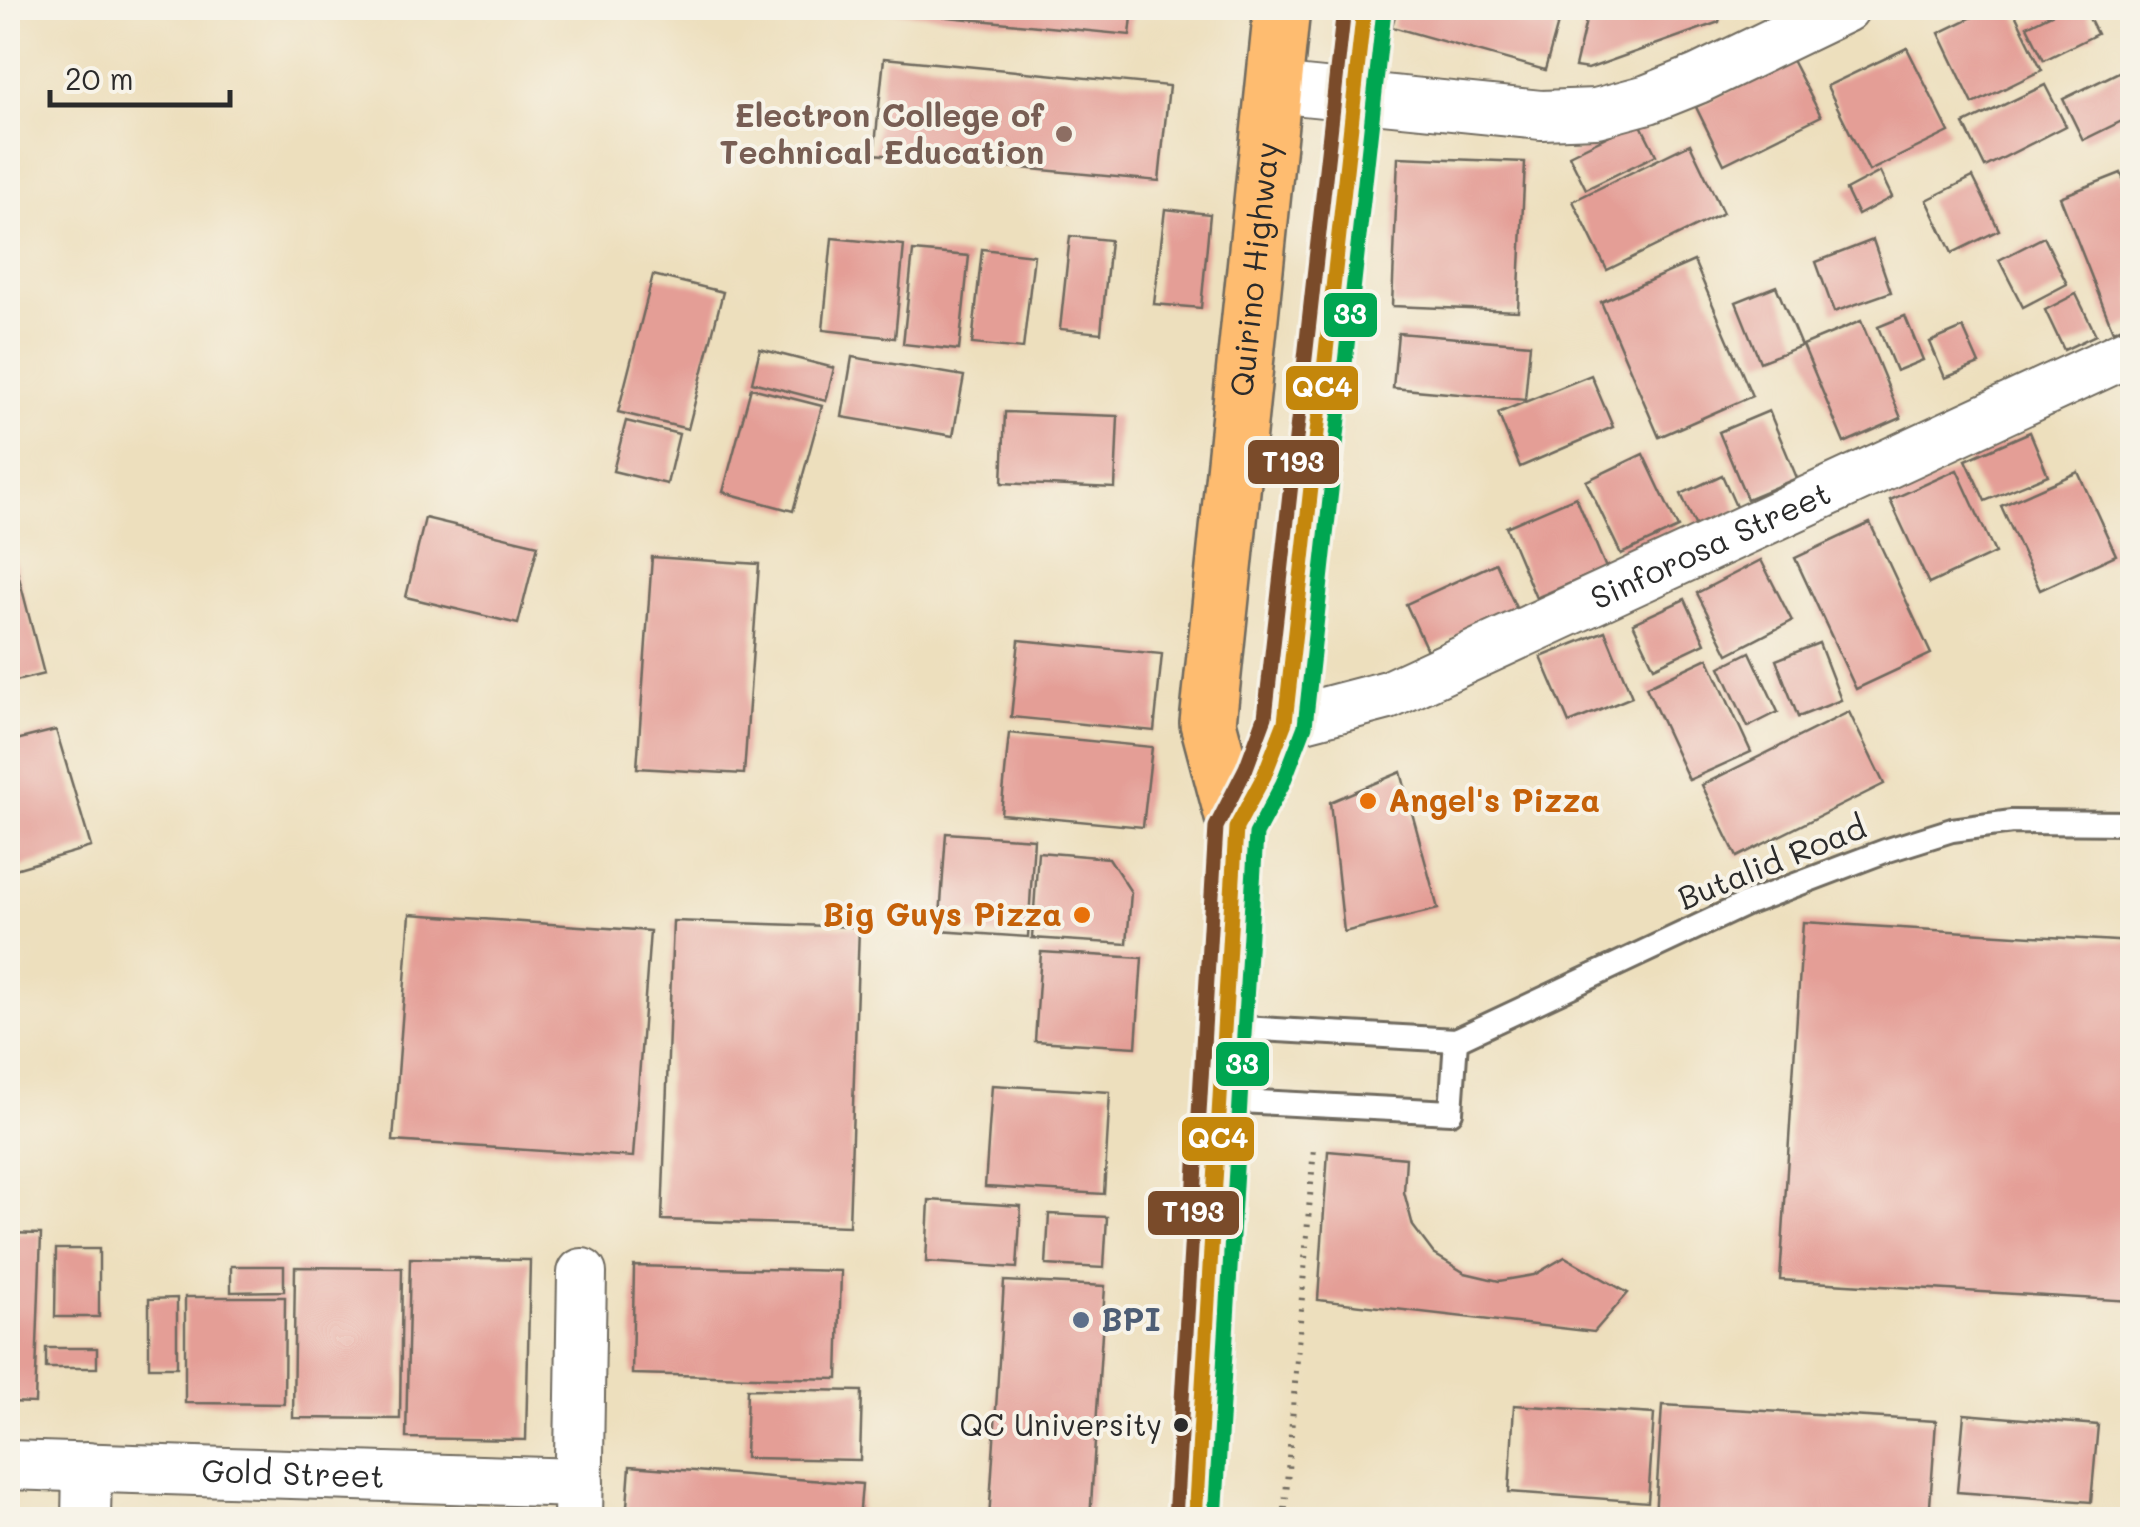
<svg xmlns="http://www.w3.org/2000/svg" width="2140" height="1527" font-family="Mali,sans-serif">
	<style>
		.building { fill: #e49e96 }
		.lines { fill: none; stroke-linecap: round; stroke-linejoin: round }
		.service-casing { stroke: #6f6a5e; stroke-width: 28 }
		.minor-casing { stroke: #6f6a5e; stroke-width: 52 }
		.primary-casing { stroke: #6f6a5e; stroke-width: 60 }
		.path { stroke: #6f6a5e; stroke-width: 6; stroke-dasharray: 2.5 8; stroke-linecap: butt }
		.service { stroke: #fff; stroke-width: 22 }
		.minor { stroke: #fff; stroke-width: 48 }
		.primary { stroke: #febc70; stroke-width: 55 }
		.bus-1-casing { stroke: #f7f3e8; stroke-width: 22 }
		.bus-2-casing { stroke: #f7f3e8; stroke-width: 22 }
		.bus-3-casing { stroke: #f7f3e8; stroke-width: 22 }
		.bus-1 { stroke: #c4870b; stroke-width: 15 }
		.bus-2 { stroke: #00a651; stroke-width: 15 }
		.bus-3 { stroke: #7a4b2a; stroke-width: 15 }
		.education-dot { fill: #8d6e63; stroke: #f7f3e8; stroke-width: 4 }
		.food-dot { fill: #e8710a; stroke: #f7f3e8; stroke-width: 4 }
		.service-dot { fill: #5c6f8a; stroke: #f7f3e8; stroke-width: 4 }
		.bus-dot { fill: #2b2b2b; stroke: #f7f3e8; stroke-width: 4 }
		.labels { text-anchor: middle; stroke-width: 8; stroke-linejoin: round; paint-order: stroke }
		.bus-label { font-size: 30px; fill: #2b2b2b; stroke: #f7f3e8; text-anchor: end }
		.education-label { font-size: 32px; font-weight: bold; fill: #785e54; stroke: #f7f3e8; text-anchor: end }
		.street-label { font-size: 32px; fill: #2b2b2b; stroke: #f7f3e8 }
		.food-label { font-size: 32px; font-weight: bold; fill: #c56008; stroke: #f7f3e8; text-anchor: start }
		.service-label { font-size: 32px; font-weight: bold; fill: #4e5e75; stroke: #f7f3e8; text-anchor: start }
		.line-badge { stroke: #f7f3e8; stroke-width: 4 }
		.badge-label { font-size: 28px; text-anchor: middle; font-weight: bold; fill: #fff }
	</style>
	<rect width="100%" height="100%" fill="#f7f3e8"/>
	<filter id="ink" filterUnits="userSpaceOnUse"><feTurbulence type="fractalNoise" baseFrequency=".01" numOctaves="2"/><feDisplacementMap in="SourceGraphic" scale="20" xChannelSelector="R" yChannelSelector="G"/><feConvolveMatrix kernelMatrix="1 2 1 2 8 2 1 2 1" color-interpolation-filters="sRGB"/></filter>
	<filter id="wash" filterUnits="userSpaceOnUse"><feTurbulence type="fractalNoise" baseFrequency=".0048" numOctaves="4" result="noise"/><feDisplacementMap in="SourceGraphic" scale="40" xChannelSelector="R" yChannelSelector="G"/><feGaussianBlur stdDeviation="2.25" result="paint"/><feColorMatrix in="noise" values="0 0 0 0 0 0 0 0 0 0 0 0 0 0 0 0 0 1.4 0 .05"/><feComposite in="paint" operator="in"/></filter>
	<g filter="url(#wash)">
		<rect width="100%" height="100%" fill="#eddfbd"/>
		<g id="blocks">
			<!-- building -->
			<g class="building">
				<polygon points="877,8 1133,8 1130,35 877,10"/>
				<polygon points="1397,8 1530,8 1560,16 1545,70 1392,27"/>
				<polygon points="1589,8 1722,8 1719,22 1588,69 1575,67"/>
				<polygon points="1991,8 2012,8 2042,70 1973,104 1939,33"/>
				<polygon points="2064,8 2084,8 2097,34 2044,60 2027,26"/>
				<polygon points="1907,48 1949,132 1869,171 1827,86"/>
				<polygon points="884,58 1169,86 1159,181 874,154"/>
				<polygon points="1792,60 1821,116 1724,164 1696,107"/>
				<polygon points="2125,69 2132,83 2132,116 2083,140 2063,99"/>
				<polygon points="2045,85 2066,126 1985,167 1964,124"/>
				<polygon points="1639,121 1656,155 1586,189 1569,155"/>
				<polygon points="1690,144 1723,213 1607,270 1573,201"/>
				<polygon points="1398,157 1525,162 1518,311 1392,306"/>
				<polygon points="1880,172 1892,197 1858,215 1846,190"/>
				<polygon points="2121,173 2132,202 2132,323 2113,331 2060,197"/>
				<polygon points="1973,177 1999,230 1952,253 1927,200"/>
				<polygon points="1165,209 1210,214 1201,308 1154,304"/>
				<polygon points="1070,236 1110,240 1101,333 1060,329"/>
				<polygon points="2044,237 2067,284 2023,307 1999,260"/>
				<polygon points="832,238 904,245 895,338 823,330"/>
				<polygon points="1873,240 1891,292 1834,312 1816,262"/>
				<polygon points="982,249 1034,255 1023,349 972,344"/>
				<polygon points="913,251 969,256 959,350 903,344"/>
				<polygon points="1694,261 1752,396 1659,437 1601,302"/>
				<polygon points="653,275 723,292 688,429 618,412"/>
				<polygon points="1776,286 1801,346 1760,362 1736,302"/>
				<polygon points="2076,294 2096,335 2064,350 2045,310"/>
				<polygon points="1905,316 1923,360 1896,371 1878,327"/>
				<polygon points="1861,321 1901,418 1844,443 1803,345"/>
				<polygon points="1963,328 1979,364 1945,378 1930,342"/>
				<polygon points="1398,333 1530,344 1525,400 1393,388"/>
				<polygon points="760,349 834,368 826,401 752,382"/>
				<polygon points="852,357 964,376 953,436 842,417"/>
				<polygon points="1591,375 1613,427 1520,467 1498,413"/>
				<polygon points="751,388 822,406 793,511 723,492"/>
				<polygon points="1769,411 1797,478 1747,499 1719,432"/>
				<polygon points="1005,412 1118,416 1115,488 1002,483"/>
				<polygon points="626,421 679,434 667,484 613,471"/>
				<polygon points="2030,432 2048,475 1985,501 1966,460"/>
				<polygon points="1643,454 1678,528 1621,554 1586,481"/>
				<polygon points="1957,470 1995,553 1929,584 1890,500"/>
				<polygon points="2078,472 2116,555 2040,590 2001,506"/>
				<polygon points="1722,475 1738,511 1697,529 1681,494"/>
				<polygon points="1576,497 1606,568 1536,598 1506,527"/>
				<polygon points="425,518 538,545 518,624 406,597"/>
				<polygon points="1870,523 1931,654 1856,689 1795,558"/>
				<polygon points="8,535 44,674 8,683"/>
				<polygon points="652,557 759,564 744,774 637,768"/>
				<polygon points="1761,560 1792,621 1728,654 1697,593"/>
				<polygon points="1496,563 1517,610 1427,650 1406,604"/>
				<polygon points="1685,599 1705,643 1654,667 1633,623"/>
				<polygon points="1605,631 1632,697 1569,723 1541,657"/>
				<polygon points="1019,640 1162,654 1154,731 1011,717"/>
				<polygon points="1819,643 1841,700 1798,717 1776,660"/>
				<polygon points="1750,652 1778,712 1748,727 1720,667"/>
				<polygon points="1708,658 1751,752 1689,780 1646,687"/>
				<polygon points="1849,712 1884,784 1737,857 1702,785"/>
				<polygon points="56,730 91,847 8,871 8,742"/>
				<polygon points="1009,733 1152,747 1143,827 1001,814"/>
				<polygon points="1401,772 1438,909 1344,932 1330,802"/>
				<polygon points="946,833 1034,839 1028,937 939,931"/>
				<polygon points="1038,852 1109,858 1131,892 1127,944 1032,938"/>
				<polygon points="410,914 650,931 633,1157 393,1141"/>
				<polygon points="673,921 859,927 849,1226 662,1220"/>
				<polygon points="1803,922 2132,942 2132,1301 1780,1280"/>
				<polygon points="1041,952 1142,958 1136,1047 1035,1041"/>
				<polygon points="992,1085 1110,1092 1104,1194 985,1187"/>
				<polygon points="1328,1151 1406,1158 1404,1192 1413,1226 1434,1254 1465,1273 1499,1281 1534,1275 1565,1257 1628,1293 1594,1332 1318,1300"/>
				<polygon points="929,1200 1021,1206 1017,1268 926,1262"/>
				<polygon points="1049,1214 1107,1217 1104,1268 1046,1265"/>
				<polygon points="8,1233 41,1234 35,1403 8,1402"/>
				<polygon points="56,1249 99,1249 99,1317 55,1317"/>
				<polygon points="410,1258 530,1260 526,1440 406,1438"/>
				<polygon points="231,1266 284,1266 284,1291 231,1292"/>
				<polygon points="634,1266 841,1271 838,1379 632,1374"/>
				<polygon points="295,1267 402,1268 400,1419 293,1418"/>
				<polygon points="1004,1281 1105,1286 1090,1520 989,1520"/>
				<polygon points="185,1297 285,1297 284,1404 185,1403"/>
				<polygon points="177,1298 177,1367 149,1367 149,1299"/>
				<rect x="46" y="1348" width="51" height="20"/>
				<polygon points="747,1389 862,1391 860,1460 745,1458"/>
				<polygon points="1514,1405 1654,1414 1648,1502 1509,1492"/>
				<polygon points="1662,1405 1936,1421 1929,1520 1655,1517"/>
				<polygon points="1964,1414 2098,1425 2091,1502 1957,1492"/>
				<polygon points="630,1466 862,1484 859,1520 626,1520"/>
			</g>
		</g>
	</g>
	<g filter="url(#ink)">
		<use href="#blocks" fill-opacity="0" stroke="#6f6a5e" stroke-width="2.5"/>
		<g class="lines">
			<!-- service casing -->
			<g class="service-casing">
				<g id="service">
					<polyline points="1223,1027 1456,1040 1748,903 1885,851 1952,830 2012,822 2132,823"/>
					<polyline points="1218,1100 1451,1112 1456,1040"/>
				</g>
			</g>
			<!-- minor casing -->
			<g class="minor-casing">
				<g id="minor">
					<polyline points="1274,88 1541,115 1596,113 1648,99 1698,79 1845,8"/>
					<path id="s1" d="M1285,722L1388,695L2132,351"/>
					<path id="s2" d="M8,1465L579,1483"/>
					<polyline points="86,1520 87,1467"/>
					<polyline points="578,1520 582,1273"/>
				</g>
			</g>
			<!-- primary casing -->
			<g class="primary-casing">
				<g id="primary">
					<polyline points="1236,828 1264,776 1285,722 1364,8"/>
					<path id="s3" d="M1195,1520L1236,828L1208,723L1282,8"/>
				</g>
			</g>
			<!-- path -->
			<polyline class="path" points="1284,1520 1314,1147"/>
			<!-- service -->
			<use href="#service" class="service"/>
			<!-- minor -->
			<use href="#minor" class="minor"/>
			<!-- primary -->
			<use href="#primary" class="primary"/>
			<!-- bus-1 casing -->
			<g class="bus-1-casing">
				<polyline id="bus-1" points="1195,1520 1236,828 1264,776 1285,722 1364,8"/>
			</g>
			<!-- bus-2 casing -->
			<g class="bus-2-casing">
				<polyline id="bus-2" points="1215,1520 1256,834 1283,783 1305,726 1384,10"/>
			</g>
			<!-- bus-3 casing -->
			<g class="bus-3-casing">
				<polyline id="bus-3" points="1175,1519 1216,827 1246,768 1265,717 1344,8"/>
			</g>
			<!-- bus-1 -->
			<use href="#bus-1" class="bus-1"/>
			<!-- bus-2 -->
			<use href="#bus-2" class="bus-2"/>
			<!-- bus-3 -->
			<use href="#bus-3" class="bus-3"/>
		</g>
	</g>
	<!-- markers -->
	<circle class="education-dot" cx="1064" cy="134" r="10"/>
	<g class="food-dot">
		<circle cx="1368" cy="801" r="10"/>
		<circle cx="1082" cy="915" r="10"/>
	</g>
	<circle class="service-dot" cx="1081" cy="1320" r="10"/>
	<circle class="bus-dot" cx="1181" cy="1425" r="9"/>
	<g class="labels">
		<!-- bus labels -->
		<g class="bus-label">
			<text x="1162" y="1436">QC University</text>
		</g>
		<!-- education labels -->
		<g class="education-label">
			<text x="1044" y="127">Electron College of<tspan x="1044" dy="37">Technical Education</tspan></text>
		</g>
		<!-- street labels -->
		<g class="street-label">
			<text dy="11" stroke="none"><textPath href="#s3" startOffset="1258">Quirino Highway</textPath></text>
			<text dy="11" stroke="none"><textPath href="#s1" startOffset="462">Sinforosa Street</textPath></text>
			<text transform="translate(1772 863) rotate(-22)" y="11">Butalid Road</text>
			<text dy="11" stroke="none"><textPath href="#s2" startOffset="285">Gold Street</textPath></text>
		</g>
		<!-- food labels -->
		<g class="food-label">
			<text x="1388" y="812">Angel's Pizza</text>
			<text x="1062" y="926" text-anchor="end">Big Guys Pizza</text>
		</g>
		<!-- service labels -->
		<g class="service-label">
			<text x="1101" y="1331">BPI</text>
		</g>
	</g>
	<g class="line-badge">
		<rect x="1322" y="291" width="57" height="48" rx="10" fill="#00a651"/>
		<rect x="1284" y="364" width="76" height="48" rx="10" fill="#c4870b"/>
		<rect x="1246" y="438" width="95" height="48" rx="10" fill="#7a4b2a"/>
		<rect x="1214" y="1040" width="57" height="48" rx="10" fill="#00a651"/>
		<rect x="1180" y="1115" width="76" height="48" rx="10" fill="#c4870b"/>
		<rect x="1146" y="1189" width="95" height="48" rx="10" fill="#7a4b2a"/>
	</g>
	<g class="badge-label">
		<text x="1350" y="324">33</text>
		<text x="1322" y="397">QC4</text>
		<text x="1293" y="472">T193</text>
		<text x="1242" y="1074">33</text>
		<text x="1218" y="1148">QC4</text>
		<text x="1193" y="1222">T193</text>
	</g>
	<!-- margin -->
	<rect width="2140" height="1527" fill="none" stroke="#f7f3e8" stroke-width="40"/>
	<!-- scale -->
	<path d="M50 90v15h180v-15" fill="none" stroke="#2b2b2b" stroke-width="5"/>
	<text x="65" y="90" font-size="30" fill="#2b2b2b" stroke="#f7f3e8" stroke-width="8" paint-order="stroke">20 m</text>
</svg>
